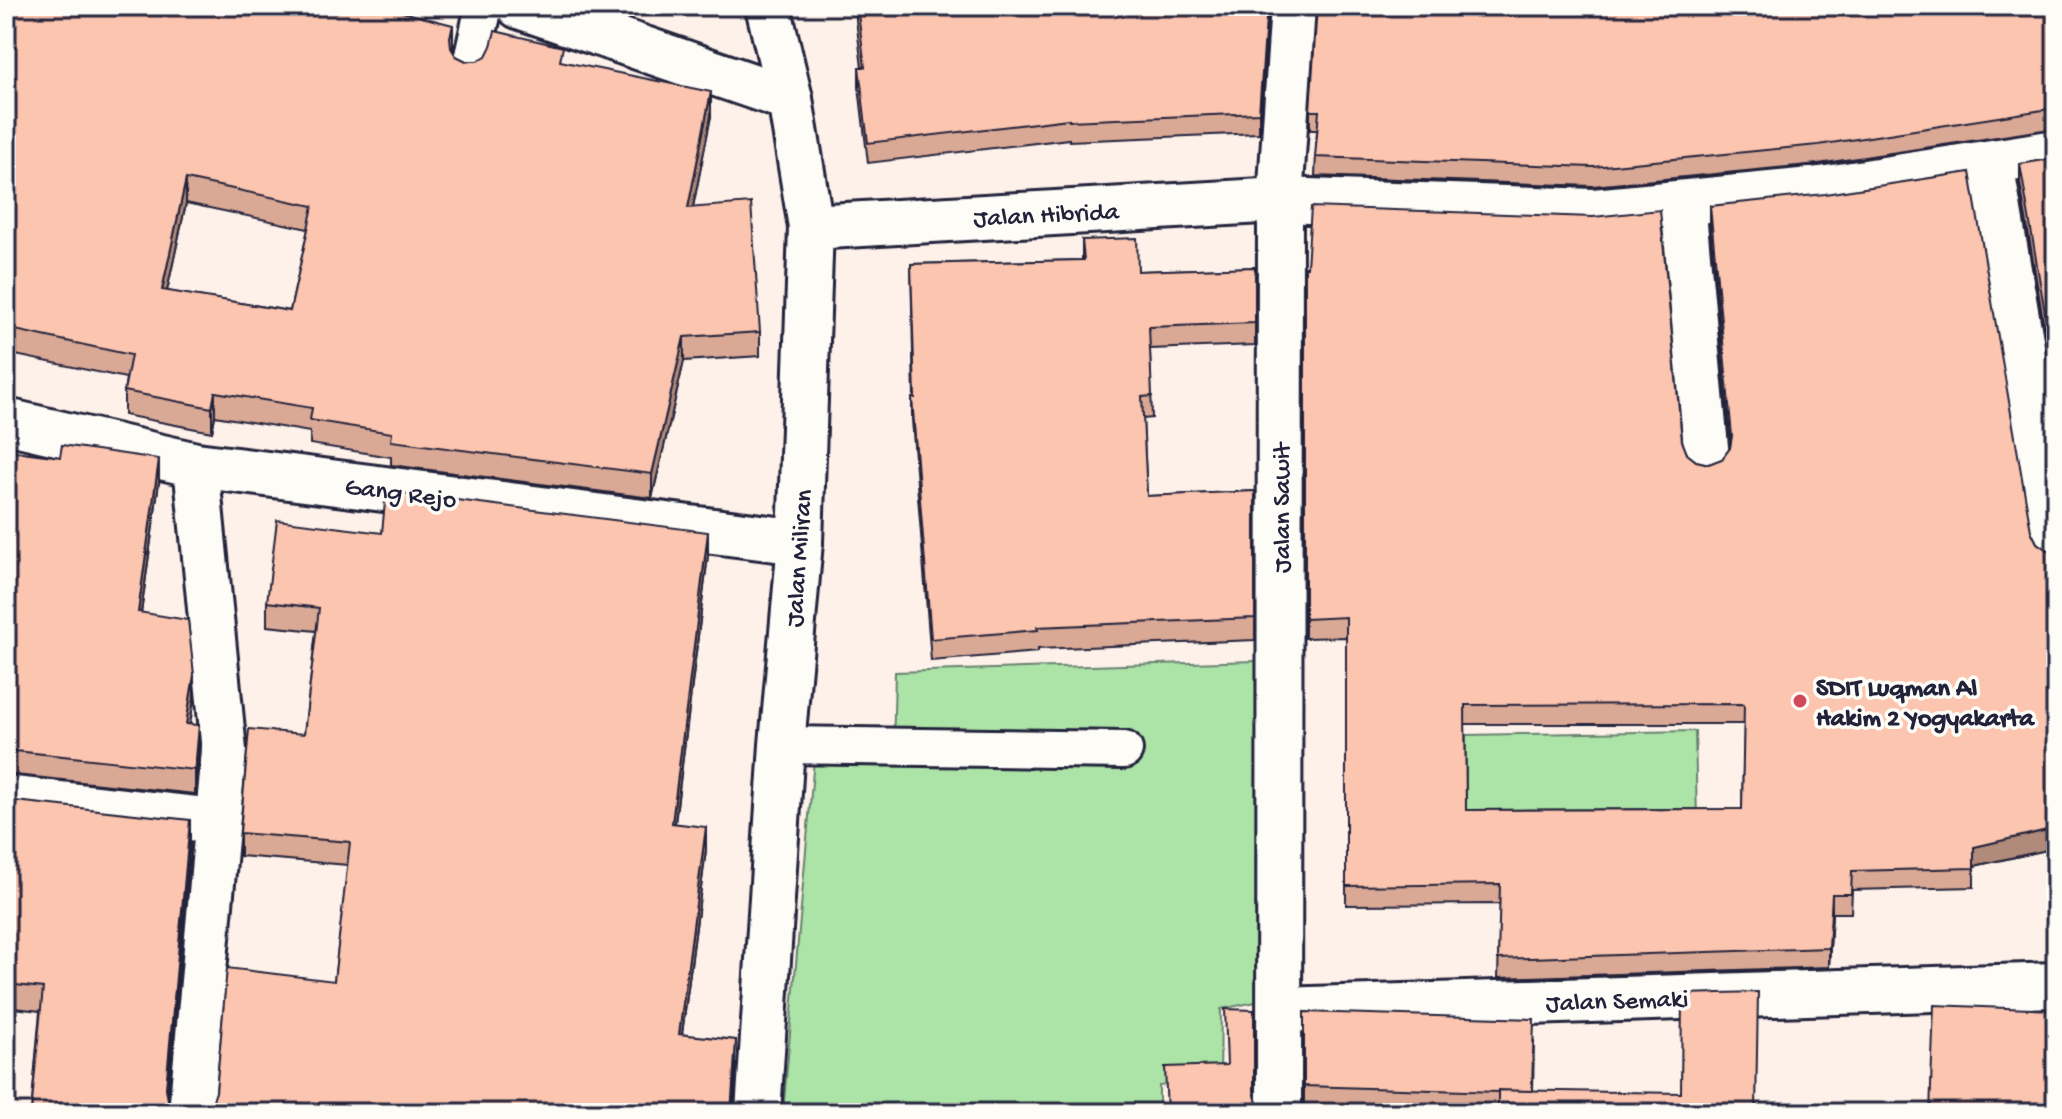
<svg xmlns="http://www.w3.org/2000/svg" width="2062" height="1119" font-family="'Gochi Hand',sans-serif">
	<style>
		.green { fill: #ace3a7; stroke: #678271; stroke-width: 2 }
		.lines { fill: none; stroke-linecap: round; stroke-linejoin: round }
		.lane-casing { stroke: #22223b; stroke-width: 42 }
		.street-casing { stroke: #22223b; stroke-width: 50 }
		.lane { stroke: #fdfcf7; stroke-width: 36 }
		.street { stroke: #fdfcf7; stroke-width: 44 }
		.wall { fill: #d9a996; stroke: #22223b; stroke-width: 2; fill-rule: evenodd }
		.shaded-wall { fill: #b08a7a; stroke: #22223b; stroke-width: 2 }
		.building { fill: #fcc5af; stroke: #22223b; stroke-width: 2; fill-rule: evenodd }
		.poi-dot { fill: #d1495b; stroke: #fdfcf7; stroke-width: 3 }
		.labels { text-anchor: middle; stroke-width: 7; stroke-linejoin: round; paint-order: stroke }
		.street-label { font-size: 26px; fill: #22223b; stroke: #fdfcf7 }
		.poi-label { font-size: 26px; font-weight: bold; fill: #22223b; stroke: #fdfcf7; text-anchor: start }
	</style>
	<rect width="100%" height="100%" fill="#fdf1e9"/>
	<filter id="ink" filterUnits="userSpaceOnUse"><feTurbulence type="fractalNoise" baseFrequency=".0125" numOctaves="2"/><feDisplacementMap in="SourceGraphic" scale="16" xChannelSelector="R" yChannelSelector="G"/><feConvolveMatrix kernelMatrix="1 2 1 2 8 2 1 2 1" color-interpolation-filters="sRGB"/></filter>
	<g filter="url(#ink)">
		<!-- green -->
		<g class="green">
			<polygon points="1256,661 1261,1001 1221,1009 1220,1076 1159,1086 1159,1113 783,1113 814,759 893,755 895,672"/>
			<polygon points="1695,731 1697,821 1464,819 1466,735"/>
		</g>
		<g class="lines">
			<!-- lane casing -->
			<g class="lane-casing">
				<g id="lane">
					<polyline points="471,65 484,6"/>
					<polyline points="782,745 1124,750"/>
				</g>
			</g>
			<!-- street casing -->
			<g class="street-casing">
				<g id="street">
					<polyline points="519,6 790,99"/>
					<polyline points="1991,164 2056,546"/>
					<polyline points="1683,203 1707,458"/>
					<polyline points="811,227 1280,200 1594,211 1821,189 2056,152"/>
					<polyline points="6,421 196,465 800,542"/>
					<polyline points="6,798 216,821"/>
					<polyline points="1280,1010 2056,985"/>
					<polyline points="191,1113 224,751 196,465"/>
					<polyline points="758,1113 782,745 800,542 811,227 790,99 768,6"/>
					<polyline points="1279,1113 1280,200 1293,6"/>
				</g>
			</g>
			<!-- lane -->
			<use href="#lane" class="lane"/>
			<!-- street -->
			<use href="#street" class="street"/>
		</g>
		<!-- wall -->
		<g class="wall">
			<path d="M6,6L453,50L456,56L466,61L563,62L711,116L693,207L760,332V356L684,361L652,498L391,465V457L310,444V432L215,416L212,432L124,415V391L126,378L6,353ZM186,203L308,229L290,311L167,291Z"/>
			<polygon points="856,6 1268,6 1259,133 1069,141 1069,139 868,163 859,87 859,67 862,67 856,20"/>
			<polygon points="2056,6 2056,128 1818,164 1593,186 1315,176 1317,130 1310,130 1310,111"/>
			<polygon points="2056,158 2056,397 2020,183 2020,164"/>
			<path d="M1710,206L2031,531L2037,543L2047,550L2056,848L1974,866V887L1852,890L1851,913H1832L1829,967L1498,978L1500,904L1346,905V637L1305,638V267L1682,441L1687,454L1696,461L1709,464L1722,459L1730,448L1731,444L1710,225ZM1465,724H1744L1742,809L1466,810Z"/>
			<polygon points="1082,240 1138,271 1255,267 1255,345 1150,349 1152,418 1143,419 1147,496 1255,491 1255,640 1038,649 1038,652 931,661 912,420 912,398 914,398 911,264 1082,260"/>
			<polygon points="6,450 159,482 141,613 194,699 190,724 199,748 195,794 6,774"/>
			<polygon points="382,533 708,555 675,823 706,850 682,1034 736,1063 733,1113 201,1113 211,1105 334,981 348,865 240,856 240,833 304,734 316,631 267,626 267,602"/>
			<polygon points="6,800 190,843 31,1113 40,1011 6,1007"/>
			<polygon points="1304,1012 1534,1041 1533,1091 1756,1111 1807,1113 1458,1113 1304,1108"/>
		</g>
		<!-- shaded-wall -->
		<g class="shaded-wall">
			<polygon points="1267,6 1268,6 1259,133 1259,113"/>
			<polygon points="453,25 453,49 450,61 450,37"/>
			<polygon points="711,92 711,116 688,232 688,208"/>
			<polygon points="186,179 186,203 162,314 162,290"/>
			<polygon points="684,337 684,361 652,498 652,474"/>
			<polygon points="215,392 215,416 212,432 212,408"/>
			<polygon points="159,459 159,482 138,635 138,612"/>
			<polygon points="708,532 708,555 672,846 672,823"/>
			<polygon points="194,675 194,699 186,747 186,724"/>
			<polygon points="199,725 199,748 195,794 195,770"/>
			<polygon points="190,820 190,843 166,1111 166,1088"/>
			<polygon points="706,827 706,850 679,1057 679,1034"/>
			<polygon points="2056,828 2056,848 1974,866 1974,847"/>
			<polygon points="1832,894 1832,913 1829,967 1829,948"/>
			<polygon points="736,1040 733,1113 731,1113"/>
		</g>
		<!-- building -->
		<g class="building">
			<path d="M6,6H379L453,25L450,37L451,48L456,56L466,61H477L486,56L491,46L495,31L563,47L560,61L711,92L688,208L751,203L760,332L684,337L652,474L391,441L392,433L310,420L312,408L215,392L212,408L124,391L131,355L6,328ZM186,179L313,206L290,311L162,290Z"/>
			<polygon points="857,6 1267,6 1259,113 1069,121 1069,119 868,143 859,67 865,67"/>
			<polygon points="1317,6 2056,6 2056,108 1818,145 1593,167 1315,157 1319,111 1310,111"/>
			<polygon points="2056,158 2056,378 2020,164"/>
			<path d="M1970,172L2031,531L2037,543L2047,550L2056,551V828L1974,847V868L1852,871L1851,894H1832L1829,948L1498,959L1500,884L1346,886V617L1305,619V267H1307L1311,207L1593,217L1660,210L1682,441L1687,454L1696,461L1709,464L1722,459L1730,448L1732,436L1710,206L1825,194ZM1744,704L1742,809L1466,810L1465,705Z"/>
			<polygon points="1137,238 1138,271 1255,267 1255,323 1149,327 1152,396 1142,397 1147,496 1255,491 1255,618 1037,627 1038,630 931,639 912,398 915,398 911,264 1084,260 1082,240"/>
			<polygon points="62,445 159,459 138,612 188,620 194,675 186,724 199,725 195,770 6,750 6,450 60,457"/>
			<polygon points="386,491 708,532 672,823 706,827 679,1034 736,1040 731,1113 198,1113 211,1105 216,1092 227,968 334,981 350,842 240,833 249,729 304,734 319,608 267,602 277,520 382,533"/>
			<polygon points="6,800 190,820 166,1088 168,1100 176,1110 184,1113 31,1113 43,988 6,984"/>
			<polygon points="1758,992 1756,1111 1807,1113 1498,1113 1498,1090 1681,1093 1682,994"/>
			<polygon points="1934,1005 2056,1010 2056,1113 1930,1113"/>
			<polygon points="1225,1009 1254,1010 1254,1091 1257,1103 1264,1111 1264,1113 1167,1113 1165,1067 1227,1065"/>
			<polygon points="1304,1012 1534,1019 1532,1091 1498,1090 1498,1092 1304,1086"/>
		</g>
	</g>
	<!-- markers -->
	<circle class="poi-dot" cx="1800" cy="701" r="8"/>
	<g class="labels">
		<!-- street labels -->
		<g class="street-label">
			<text transform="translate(1046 213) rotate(-3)" y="9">Jalan Hibrida</text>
			<text transform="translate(401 491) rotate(7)" y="9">Gang Rejo</text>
			<text transform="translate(1280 508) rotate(-90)" y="9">Jalan Sawit</text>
			<text transform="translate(797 558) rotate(-86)" y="9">Jalan Miliran</text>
			<text transform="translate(1617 999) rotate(-2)" y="9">Jalan Semaki</text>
		</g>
		<!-- poi labels -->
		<g class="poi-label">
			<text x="1816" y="695">SDIT Luqman Al<tspan x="1816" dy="30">Hakim 2 Yogyakarta</tspan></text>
		</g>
	</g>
	<!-- margin -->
	<rect width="2062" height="1119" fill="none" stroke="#fdfcf7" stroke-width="32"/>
	<rect x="16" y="16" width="2030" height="1087" fill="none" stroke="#22223b" stroke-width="3" filter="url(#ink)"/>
</svg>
